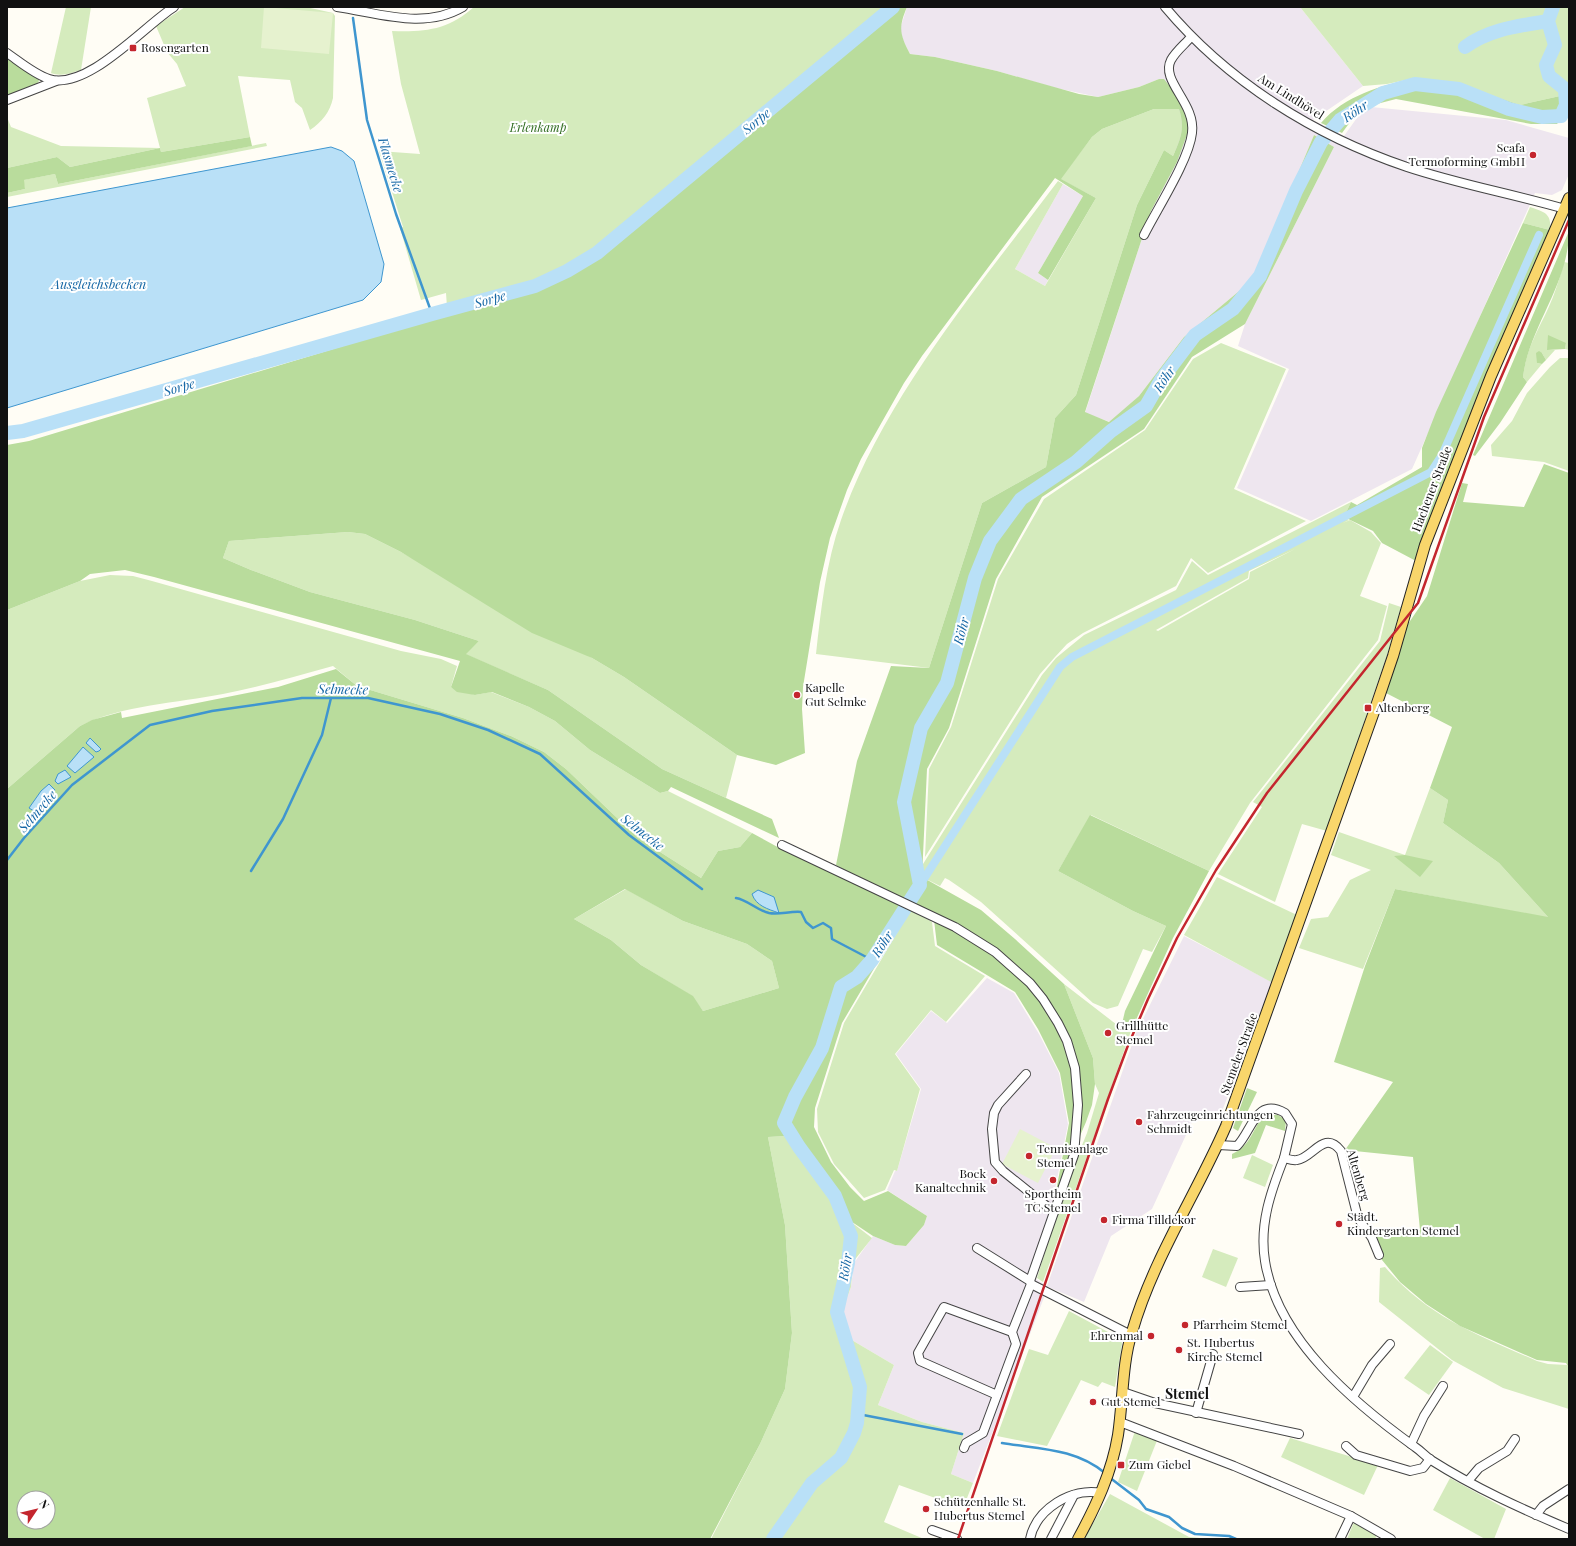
<svg xmlns="http://www.w3.org/2000/svg" width="1576" height="1546" font-family="'Playfair Display',serif">
	<style>
		.industrial { fill: #eee6ef }
		.green { fill: #d5ebbd; fill-rule: evenodd }
		.forest { fill: #b9dc9c; fill-rule: evenodd }
		.pitch { fill: #e6f2cf }
		.water { fill: #b9e0f7; stroke: #3f96cf }
		.lines { fill: none; stroke-linecap: round; stroke-linejoin: round }
		.stream { stroke: #3f96cf; stroke-width: 2.5 }
		.canal { stroke: #b9e0f7; stroke-width: 8 }
		.river { stroke: #b9e0f7; stroke-width: 14 }
		.minor-casing { stroke: #444; stroke-width: 10 }
		.major-casing { stroke: #222; stroke-width: 12 }
		.minor { stroke: #fff; stroke-width: 8 }
		.major { stroke: #f9d66b; stroke-width: 10 }
		.rail { stroke: #c4262e; stroke-width: 2.5 }
		.poi-dot { fill: #c4262e; stroke: #fff; stroke-width: 1.5 }
		.labels { text-anchor: middle; stroke-width: 4; stroke-linejoin: round; paint-order: stroke }
		.poi-label { font-size: 12px; fill: #111; stroke: #fff; text-anchor: start }
		.street-label { font-size: 12px; fill: #111; stroke: #fff }
		.park-label { font-size: 12px; font-style: italic; fill: #2f6b1f; stroke: #fff }
		.water-label { font-size: 13px; font-style: italic; fill: #1768a6; stroke: #fff }
		.quarter-label { font-size: 14px; font-weight: bold; fill: #111; stroke: #fff }
	</style>
	<rect width="100%" height="100%" fill="#fffdf5"/>
	<!-- industrial -->
	<g class="industrial">
		<polygon points="907,7 1300,7 1363,86 1313,120 1344,136 1359,115 1371,107 1506,120 1569,138 1569,174 1562,190 1552,195 1535,193 1412,469 1311,521 1237,488 1289,369 1238,346 1245,324 1334,147 1314,135 1257,271 1244,287 1184,337 1139,396 1110,422 1085,413 1151,211 1177,162 1159,79 1139,87 1098,97 1056,88 997,71 935,57 910,54 903,40 900,29"/>
		<polygon points="1063,184 1083,196 1038,273 1048,280 1045,286 1015,269"/>
		<polygon points="1184,936 1272,982 1219,1119 1197,1111 1152,1209 1111,1236 1084,1302 1048,1287 973,1483 951,1474 964,1433 922,1422 878,1405 894,1365 850,1339 842,1311 851,1287 854,1263 873,1236 895,1245 906,1246 924,1225 927,1216 887,1190 895,1171 897,1171 921,1089 896,1054 931,1011 947,1023 987,978 1014,993 1039,1034 1059,1073 1068,1124 1049,1219 1028,1274 1047,1286 1136,1033"/>
	</g>
	<!-- green -->
	<g class="green">
		<path d="M66,7H91L81,70C71,73 61,77 51,73Z"/>
		<path d="M185,7H306L333,13L335,16L333,98C330,112 322,122 310,130L302,108L295,102L290,80L238,76L250,137L161,152L160,148L70,167L57,157L7,168V117L11,127L61,146L160,148L147,98L186,86L177,64L167,52L156,26Z"/>
		<path d="M474,7H891L596,251L565,269L533,284L447,307L446,293L421,300L400,228L403,227L379,151L420,154L401,84L392,31C426,32 448,30 474,7Z"/>
		<polygon points="1300,7 1569,7 1569,94 1520,105 1465,86 1415,78 1387,84 1363,86"/>
		<path d="M1154,109H1179C1185,128 1181,138 1173,156L1164,150L1137,205L1076,395L1055,418L1046,467L982,503L929,668L816,654C821,609 826,563 841,520C884,397 980,285 1058,181L1063,184L1015,269L1045,286L1096,198L1060,179L1092,137L1102,129Z"/>
		<polygon points="266,143 267,146 7,197 7,193 25,189 23,180 55,174 58,184"/>
		<path d="M1530,207C1544,212 1552,213 1550,230L1523,223Z"/>
		<path d="M1564,262L1569,263V350L1565,349L1566,343L1547,350H1555L1546,360L1542,353L1537,363L1542,364L1527,382L1523,377C1527,344 1541,327 1553,297C1557,286 1561,274 1564,262Z"/>
		<polygon points="1221,343 1286,369 1234,489 1306,521 1208,573 1191,558 1176,586 1083,633 1067,644 1055,657 1040,674 925,857 929,769 951,727 998,579 1044,499 1145,430 1193,359"/>
		<polygon points="1560,358 1569,358 1569,471 1544,462 1492,456 1491,445 1512,421 1527,393 1550,367"/>
		<path d="M1351,502L1344,517L1349,520L1343,523L1350,520L1371,532L1381,543L1360,596L1387,606L1378,640L1250,803L1209,871L1091,815L1058,871L1133,911L1166,926L1152,952L1143,949L1118,1006L1107,1009L1093,1003L981,902L949,880L945,878L940,886L922,877L923,864L1042,675L1056,658L1084,635L1176,590L1192,561L1208,575ZM1295,549L1250,572L1249,579L1158,631L1156,630L1248,578L1249,571Z"/>
		<polygon points="348,532 365,534 401,552 592,658 624,677 737,755 726,798 662,769 548,690 465,654 479,641 415,620 310,592 251,570 223,558 229,541"/>
		<path d="M110,575L133,576L152,581L401,651L441,659L457,666L451,687L475,695L491,692L529,707L555,721L590,750L660,793L668,791L752,833L740,847L718,851L701,878L638,838L566,769L544,752L511,736L463,718L357,686L333,666C296,676 260,687 223,694C178,703 122,705 80,726L7,789V610L80,581Z"/>
		<polygon points="1389,603 1401,607 1387,655 1327,831 1302,824 1275,902 1218,874 1262,807 1253,802 1380,641"/>
		<polygon points="1430,788 1448,800 1443,823 1499,863 1549,918 1395,889 1363,969 1299,948 1311,919 1328,917 1350,880 1371,870 1331,855 1339,832 1405,855"/>
		<polygon points="1217,877 1297,915 1273,983 1184,935"/>
		<polygon points="626,889 683,921 747,944 772,961 779,988 703,1011 692,996 641,965 611,940 574,919"/>
		<polygon points="911,909 932,922 935,946 985,976 946,1022 931,1010 895,1054 920,1089 897,1171 894,1170 885,1190 864,1198 834,1164 818,1132 817,1109 844,1023"/>
		<polygon points="1064,984 1121,1028 1131,1031 1043,1282 1037,1278 1065,1187 1087,1133 1099,1093 1095,1084 1093,1058"/>
		<polygon points="786,1136 846,1218 872,1238 853,1262 851,1287 842,1311 850,1339 894,1365 878,1405 922,1422 964,1433 951,1474 973,1483 963,1508 899,1485 884,1522 924,1539 711,1539 760,1444 785,1389 792,1333 785,1225 768,1137"/>
		<polygon points="1252,1155 1273,1165 1265,1187 1243,1178"/>
		<polygon points="1213,1249 1238,1258 1226,1287 1202,1277"/>
		<path d="M1385,1267C1428,1317 1478,1335 1537,1361L1548,1364L1567,1365L1569,1368V1409L1503,1388L1452,1360L1379,1302L1380,1268Z"/>
		<polygon points="1069,1311 1121,1339 1122,1344 1115,1387 1102,1382 1098,1387 1081,1380 1047,1446 997,1436 1029,1349 1048,1355"/>
		<polygon points="1430,1345 1453,1362 1429,1395 1404,1378"/>
		<polygon points="1135,1431 1158,1438 1137,1491 1118,1482"/>
		<polygon points="1290,1438 1378,1465 1364,1495 1281,1457"/>
		<polygon points="1450,1478 1506,1509 1494,1539 1485,1539 1433,1510"/>
		<polygon points="1110,1494 1189,1537 1212,1539 1084,1539"/>
		<polygon points="1354,1522 1378,1533 1375,1539 1347,1539"/>
	</g>
	<!-- forest -->
	<g class="forest">
		<path d="M895,7H907C898,28 900,35 910,54L935,57L997,71L1079,94L1098,97L1139,87L1159,79H1164L1181,100L1189,121L1188,132L1177,162L1151,211L1085,412L1109,422L1139,396L1184,337L1244,287L1257,271L1314,135L1334,147L1245,324L1192,357L1144,429L1042,497L996,579L949,728L927,769L922,877L981,910L1015,939L1064,984L1093,1058L1095,1084L1092,1105L1086,1122L1056,1191L1069,1123L1060,1073L1038,1029L1015,992L937,945L934,920L836,865L857,761L891,666L929,668L982,503L1046,467L1055,418L1076,395L1137,205L1164,150L1173,156C1181,138 1185,128 1179,109H1154L1102,129L1092,137L1061,179L1096,198L1048,280L1038,273L1083,196L1055,178L922,356L904,383L861,459L847,490L830,538L820,582L803,687L802,709L805,753L776,765L737,755L624,677L592,658L532,633L401,552L365,534L348,532L229,541L223,558L251,570L310,592L415,620L479,641L466,654L548,690L662,769L772,819L779,838L671,787L668,791L660,793L590,750L555,721L529,707L492,692L475,695L457,692L451,687L460,661L154,577L125,570L90,574L80,581L7,610V445L29,441L535,288L567,274L599,254Z"/>
		<polygon points="7,57 38,77 39,81 35,86 7,96"/>
		<path d="M1415,78L1465,86L1520,105L1569,94V109L1557,124H1531L1396,99L1369,106L1356,114L1342,133L1321,123C1345,95 1381,86 1415,78Z"/>
		<polygon points="250,137 252,146 58,184 55,174 24,180 25,189 7,193 7,168 57,157 70,167 160,148 161,152"/>
		<polygon points="1523,223 1550,230 1416,561 1382,543 1373,531 1344,517 1351,502 1357,505 1422,467 1422,448 1436,412"/>
		<path d="M1569,231C1569,284 1529,327 1523,377L1527,382L1500,423L1475,456L1473,455Z"/>
		<polygon points="1548,335 1566,343 1565,349 1547,350"/>
		<polygon points="1539,351 1542,353 1546,360 1542,364 1537,363 1536,353"/>
		<polygon points="1544,464 1569,473 1569,1368 1566,1363 1537,1360 1460,1326 1426,1304 1400,1282 1382,1260 1373,1236 1378,1229 1420,1230 1413,1157 1345,1150 1393,1082 1334,1062 1365,966 1395,889 1548,917 1499,863 1443,823 1448,800 1430,788 1452,727 1384,692 1408,624 1427,596 1462,483 1468,484 1463,502 1524,507"/>
		<path d="M336,669L357,686L463,718L511,736L544,752L566,769L638,838L701,878L718,851L740,847L752,833L783,850L843,876L909,909L842,1023L815,1108L814,1127L831,1162L850,1187L864,1201L888,1191L927,1216L924,1225L906,1246L895,1245L873,1236L846,1218L786,1136L768,1137L785,1225L792,1333L785,1389L760,1444L710,1539H7V789L80,726L92,720L121,712L122,718L278,687ZM625,889L683,921L747,944L772,961L779,988L703,1011L693,996L641,965L611,940L574,919ZM24,1498H48V1522H24Z"/>
		<polygon points="1090,815 1209,871 1173,938 1131,1031 1121,1028 1125,1011 1166,926 1133,911 1058,871"/>
		<polygon points="1405,855 1433,861 1420,877 1394,856"/>
		<polygon points="1247,1088 1257,1092 1238,1131 1233,1128"/>
		<path d="M1269,1115H1278L1286,1120L1285,1131L1266,1125L1255,1153L1232,1159V1154C1249,1147 1252,1132 1262,1117Z"/>
	</g>
	<!-- pitch -->
	<g class="pitch">
		<polygon points="264,7 333,13 329,54 261,48"/>
		<polygon points="1020,1129 1056,1148 1038,1183 1002,1164"/>
	</g>
	<!-- water -->
	<g class="water">
		<polygon points="331,147 342,151 354,161 384,264 381,282 363,300 7,408 7,208"/>
		<polygon points="90,738 101,749 99,751 96,752 86,743"/>
		<polygon points="83,747 94,757 75,773 67,766"/>
		<polygon points="65,770 71,777 58,784 55,781 58,774"/>
		<polygon points="49,784 55,790 37,813 29,808 41,791"/>
		<path d="M758,890L774,897L779,913C768,909 756,906 752,894Z"/>
	</g>
	<g class="lines">
		<!-- stream -->
		<g class="stream">
			<polyline points="353,18 367,120 396,214 432,314"/>
			<polyline points="7,860 24,838 72,785 150,725 212,711 302,698 368,698 440,714 488,730 540,754 629,835 702,889"/>
			<polyline points="251,871 283,819 322,735 331,698"/>
			<path d="M736,898C748,900 756,910 769,913C779,915 790,911 801,912L806,922L813,928L823,923L831,928L832,939L872,960"/>
			<polyline points="858,1414 962,1434"/>
			<path d="M1002,1443C1038,1449 1075,1448 1105,1473"/>
			<polyline points="1109,1477 1139,1500 1146,1509 1169,1517 1182,1528 1195,1534 1229,1536 1236,1539"/>
		</g>
		<!-- canal -->
		<polyline class="canal" points="920,885 1060,667 1072,657 1431,472 1442,455 1539,235"/>
		<!-- river -->
		<g class="river">
			<path d="M1465,47C1489,29 1519,26 1548,21"/>
			<polyline points="7,433 23,431 432,314 535,286 567,271 597,253 893,7"/>
			<polyline points="773,1539 812,1483 841,1458 854,1433 857,1423 860,1387 837,1312 848,1263 851,1236 835,1196 799,1147 784,1123 795,1097 822,1048 841,987 857,977 872,960 920,885 904,802 921,728 947,683 975,578 990,541 1021,499 1076,462 1111,431 1146,406 1161,380 1195,335 1233,309 1260,276 1296,191 1321,142 1340,120 1383,93 1415,84 1459,89 1509,109 1542,117 1561,116 1566,105 1565,89 1549,76 1546,65 1555,45 1548,21 1553,7"/>
		</g>
		<!-- minor casing -->
		<g class="minor-casing">
			<g id="minor">
				<path d="M337,7C379,13 424,30 463,7"/>
				<path d="M1165,7C1228,82 1315,136 1407,167C1458,184 1513,194 1565,209"/>
				<path d="M7,53C20,62 34,74 49,79C87,91 144,26 174,7"/>
				<polyline points="7,100 56,81"/>
				<path d="M1144,235C1157,209 1189,160 1192,133C1196,103 1160,81 1171,60C1176,51 1185,44 1191,37"/>
				<polyline points="782,845 955,927 995,952 1030,983 1043,999 1058,1023 1067,1041 1075,1068 1078,1105 1074,1155 1030,1281"/>
				<polyline points="1026,1074 998,1105 994,1113 992,1129 995,1162 1003,1171 1054,1212"/>
				<path d="M1218,1145L1237,1146C1252,1131 1256,1096 1285,1113L1292,1124L1284,1158C1288,1159 1293,1161 1297,1160C1313,1158 1324,1129 1341,1151L1358,1218L1372,1238L1379,1255"/>
				<path d="M1284,1158C1271,1191 1259,1224 1265,1261C1277,1339 1354,1403 1415,1447C1421,1451 1425,1456 1431,1460C1475,1488 1522,1509 1569,1529"/>
				<polyline points="977,1248 1030,1281 1031,1284 1131,1335"/>
				<polyline points="1240,1287 1271,1285"/>
				<polyline points="1123,1392 1155,1403 1299,1434"/>
				<polyline points="997,1395 920,1361 918,1353 944,1307 1012,1332"/>
				<polyline points="1353,1397 1372,1365 1390,1344"/>
				<polyline points="1196,1413 1213,1354"/>
				<polyline points="1120,1422 1234,1466 1351,1516 1391,1539"/>
				<polyline points="1411,1444 1424,1416 1443,1386"/>
				<polyline points="1346,1446 1356,1455 1410,1471 1423,1468 1430,1459"/>
				<polyline points="964,1448 966,1443 983,1433 1016,1344 1012,1332 1031,1284"/>
				<polyline points="1468,1481 1479,1468 1507,1451 1515,1439"/>
				<polyline points="1536,1515 1543,1506 1569,1489"/>
				<polyline points="932,1530 957,1539"/>
				<path d="M1030,1539C1036,1509 1072,1487 1101,1493"/>
				<polyline points="1051,1539 1074,1495"/>
				<polyline points="1340,1539 1351,1516"/>
			</g>
		</g>
		<!-- major casing -->
		<g class="major-casing">
			<path id="major" d="M1078,1539C1096,1506 1112,1472 1118,1435C1123,1402 1122,1363 1132,1332C1153,1259 1196,1195 1226,1126L1375,709L1393,656L1425,545L1491,376L1569,198"/>
		</g>
		<!-- minor -->
		<use href="#minor" class="minor"/>
		<!-- major -->
		<use href="#major" class="major"/>
		<!-- rail -->
		<polyline class="rail" points="958,1539 1108,1099 1127,1048 1148,999 1177,938 1216,870 1267,793 1418,603 1484,417 1569,220"/>
	</g>
	<!-- markers -->
	<g class="poi-dot">
		<rect x="129" y="44" width="8" height="8" rx="2"/>
		<circle cx="1533" cy="155" r="4"/>
		<circle cx="797" cy="695" r="4"/>
		<rect x="1364" y="704" width="8" height="8" rx="2"/>
		<circle cx="1108" cy="1033" r="4"/>
		<circle cx="1139" cy="1122" r="4"/>
		<circle cx="1029" cy="1156" r="4"/>
		<circle cx="1053" cy="1180" r="4"/>
		<circle cx="994" cy="1181" r="4"/>
		<circle cx="1104" cy="1220" r="4"/>
		<circle cx="1339" cy="1224" r="4"/>
		<circle cx="1185" cy="1325" r="4"/>
		<circle cx="1151" cy="1336" r="4"/>
		<circle cx="1179" cy="1350" r="4"/>
		<circle cx="1093" cy="1402" r="4"/>
		<rect x="1117" y="1461" width="8" height="8" rx="2"/>
		<circle cx="926" cy="1509" r="4"/>
	</g>
	<g class="labels">
		<!-- poi labels -->
		<g class="poi-label">
			<text x="141" y="52">Rosengarten</text>
			<text x="1525" y="152" text-anchor="end">Scafa<tspan x="1525" dy="14">Termoforming GmbH</tspan></text>
			<text x="805" y="692">Kapelle<tspan x="805" dy="14">Gut Selmke</tspan></text>
			<text x="1376" y="712">Altenberg</text>
			<text x="1116" y="1030">Grillhütte<tspan x="1116" dy="14">Stemel</tspan></text>
			<text x="1147" y="1119">Fahrzeugeinrichtungen<tspan x="1147" dy="14">Schmidt</tspan></text>
			<text x="1037" y="1153">Tennisanlage<tspan x="1037" dy="14">Stemel</tspan></text>
			<text x="986" y="1178" text-anchor="end">Bock<tspan x="986" dy="14">Kanaltechnik</tspan></text>
			<text x="1053" y="1198" text-anchor="middle">Sportheim<tspan x="1053" dy="14">TC Stemel</tspan></text>
			<text x="1347" y="1221">Städt.<tspan x="1347" dy="14">Kindergarten Stemel</tspan></text>
			<text x="1112" y="1224">Firma Tilldekor</text>
			<text x="1193" y="1329">Pfarrheim Stemel</text>
			<text x="1143" y="1340" text-anchor="end">Ehrenmal</text>
			<text x="1187" y="1347">St. Hubertus<tspan x="1187" dy="14">Kirche Stemel</tspan></text>
			<text x="1101" y="1406">Gut Stemel</text>
			<text x="1129" y="1469">Zum Giebel</text>
			<text x="934" y="1506">Schützenhalle St.<tspan x="934" dy="14">Hubertus Stemel</tspan></text>
		</g>
		<!-- street labels -->
		<g class="street-label">
			<text transform="translate(1291 97) rotate(32)" y="4">Am Lindhövel</text>
			<text transform="translate(1432 489) rotate(-69)" y="4">Hachener Straße</text>
			<text transform="translate(1239 1054) rotate(-70)" y="4">Stemeler Straße</text>
			<text transform="translate(1358 1175) rotate(73)" y="4">Altenberg</text>
		</g>
		<!-- park labels -->
		<g class="park-label">
			<text x="538" y="132">Erlenkamp</text>
		</g>
		<!-- water labels -->
		<g class="water-label">
			<text transform="translate(1355 111) rotate(-34)" y="5">Röhr</text>
			<text transform="translate(756 121) rotate(-40)" y="5">Sorpe</text>
			<text transform="translate(391 165) rotate(73)" y="5">Flasmecke</text>
			<text x="99" y="289">Ausgleichsbecken</text>
			<text transform="translate(490 299) rotate(-16)" y="5">Sorpe</text>
			<text transform="translate(1164 379) rotate(-56)" y="5">Röhr</text>
			<text transform="translate(179 387) rotate(-16)" y="5">Sorpe</text>
			<text transform="translate(961 631) rotate(-75)" y="5">Röhr</text>
			<text transform="translate(343 689) rotate(1)" y="5">Selmecke</text>
			<text transform="translate(37 811) rotate(-49)" y="5">Selmecke</text>
			<text transform="translate(643 832) rotate(38)" y="5">Selmecke</text>
			<text transform="translate(882 944) rotate(-57)" y="5">Röhr</text>
			<text transform="translate(845 1267) rotate(-80)" y="5">Röhr</text>
		</g>
		<!-- quarter labels -->
		<g class="quarter-label">
			<text x="1187" y="1399">Stemel</text>
		</g>
	</g>
	<!-- border -->
	<rect width="1576" height="1546" fill="none" stroke="#111111" stroke-width="16"/>
	<!-- north arrow -->
	<g transform="translate(36 1510) rotate(55)"><circle r="19" fill="#ffffff" stroke="#a0a0a0"/>
	<path d="M0-3L7 15L0 10L-7 15Z" fill="#c4262e"/>
	<text y="-6" font-size="11" font-weight="bold" text-anchor="middle" fill="#111111">N</text>
	</g>
</svg>
